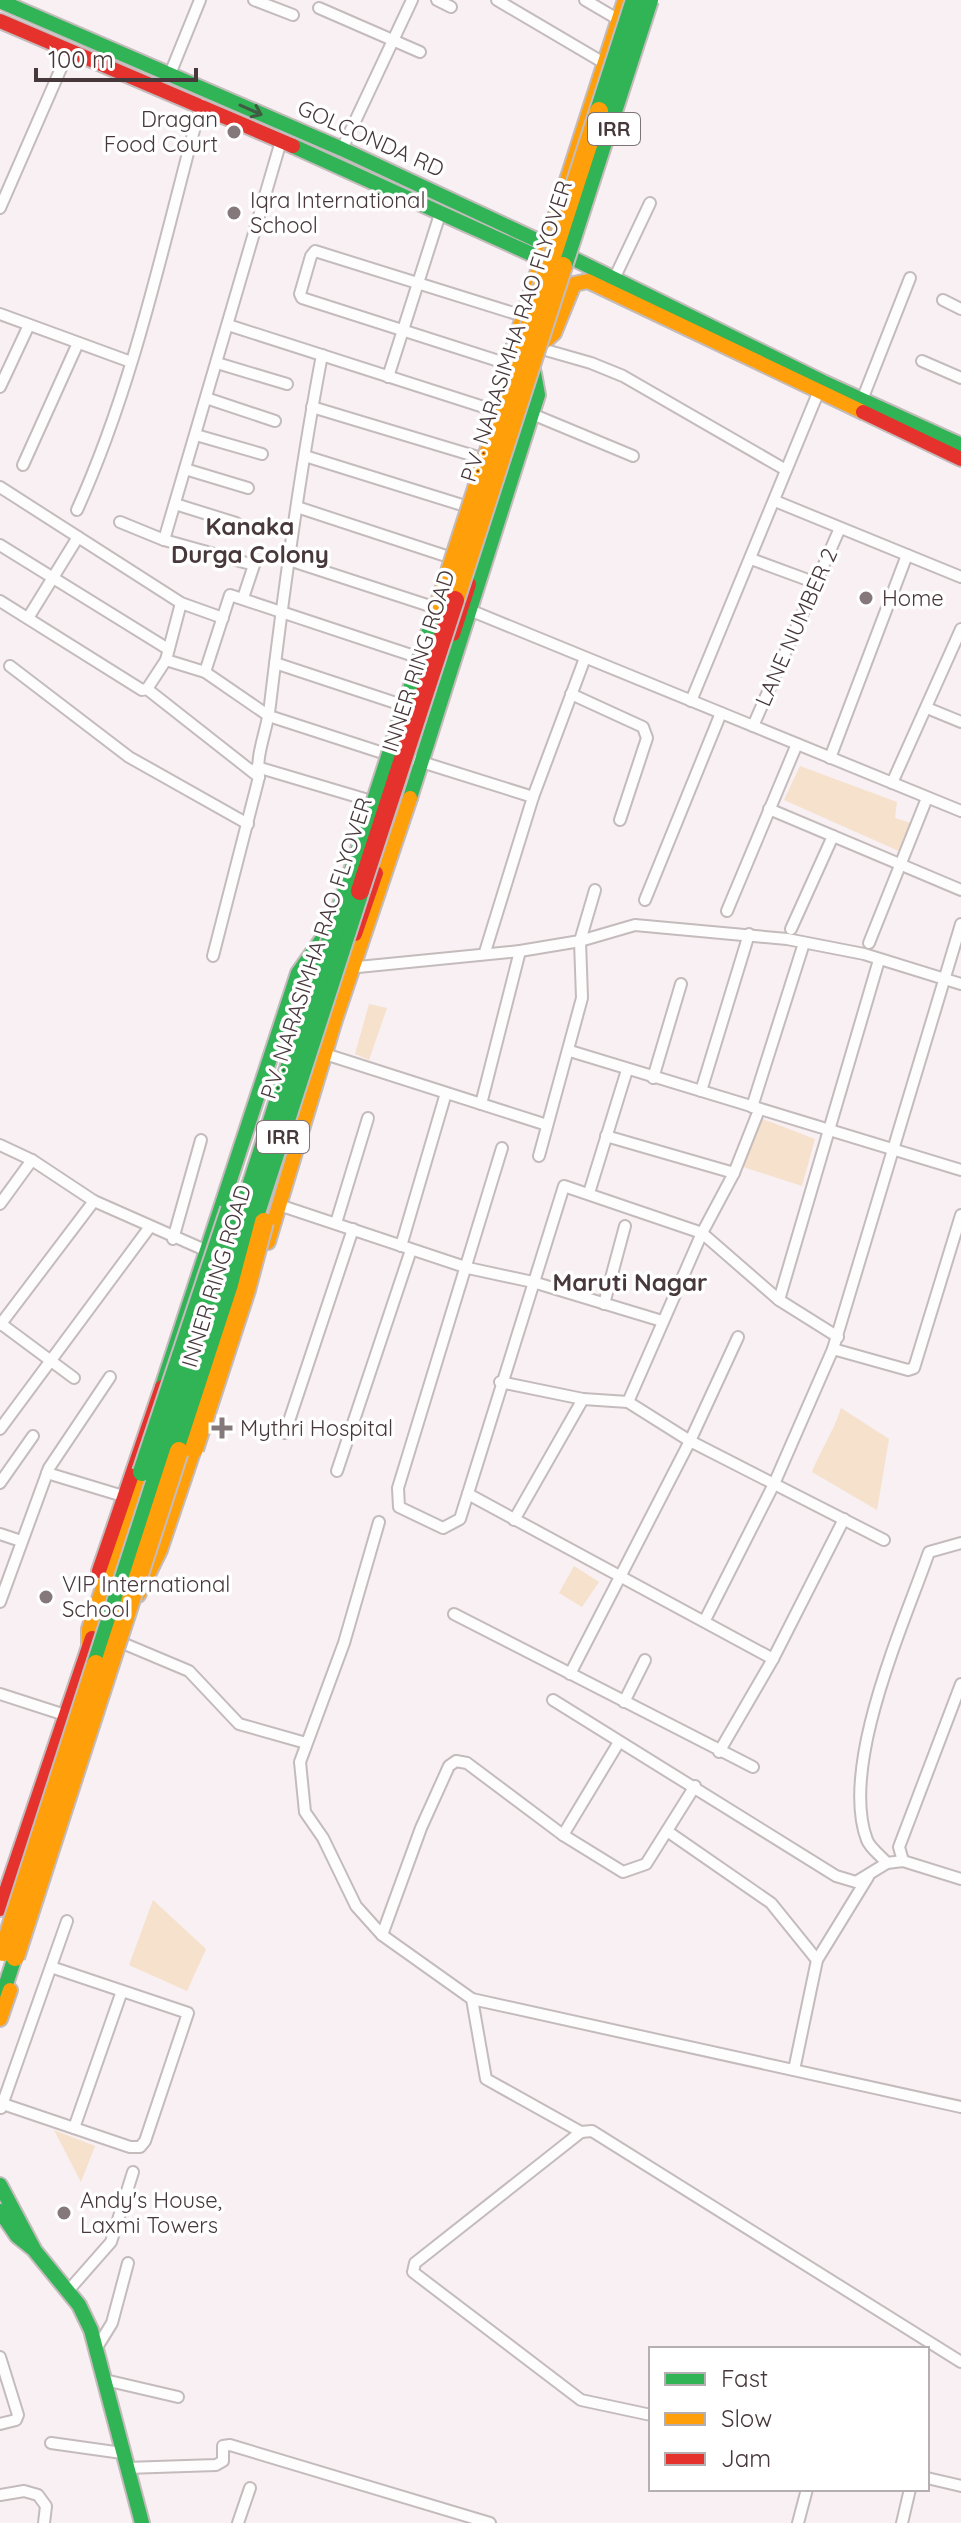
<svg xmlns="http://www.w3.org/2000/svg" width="961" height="2523" font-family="Quicksand,sans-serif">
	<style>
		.green { fill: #f5e1cc }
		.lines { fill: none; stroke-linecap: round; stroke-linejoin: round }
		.street-casing { stroke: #c4bbbc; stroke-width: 14 }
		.fast-casing { stroke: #c4bbbc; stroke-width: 18 }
		.slow-casing { stroke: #c4bbbc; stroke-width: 18 }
		.jam-casing { stroke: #c4bbbc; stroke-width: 18 }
		.street { stroke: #fefdfd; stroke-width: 10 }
		.fast { stroke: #30b455; stroke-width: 14 }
		.slow { stroke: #ff9f0a; stroke-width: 14 }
		.jam { stroke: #e5322d; stroke-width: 14 }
		.fast-bridge-casing { stroke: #c4bbbc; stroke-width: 22; stroke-linecap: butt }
		.slow-bridge-casing { stroke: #c4bbbc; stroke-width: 22; stroke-linecap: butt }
		.jam-bridge-casing { stroke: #c4bbbc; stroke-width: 22; stroke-linecap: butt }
		.fast-bridge { stroke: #30b455; stroke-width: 18 }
		.slow-bridge { stroke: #ff9f0a; stroke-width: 18 }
		.jam-bridge { stroke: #e5322d; stroke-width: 18 }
		.oneway { stroke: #405d43 }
		.poi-dot { fill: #85787b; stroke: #fff; stroke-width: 3 }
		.labels { text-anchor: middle; stroke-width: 7; stroke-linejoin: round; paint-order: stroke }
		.shield { fill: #fff; stroke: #7e7476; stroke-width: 2 }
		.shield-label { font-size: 20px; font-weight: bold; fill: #47383b }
		.poi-label { font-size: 22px; fill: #47383b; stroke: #fff; text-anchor: start }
		.street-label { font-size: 22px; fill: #47383b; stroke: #fff }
		.neighbourhood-label { font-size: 24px; font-weight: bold; fill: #47383b; stroke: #fff }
	</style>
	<rect width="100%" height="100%" fill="#f8f0f2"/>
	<!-- green -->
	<g class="green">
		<polygon points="800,766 897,802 895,818 914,824 901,852 784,800"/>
		<polygon points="369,1004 387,1008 369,1060 355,1054"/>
		<polygon points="760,1118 815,1139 802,1186 743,1167"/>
		<path d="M841,1408L889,1439L877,1510L812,1472C821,1449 834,1431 841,1408Z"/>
		<polygon points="574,1566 599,1582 582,1607 559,1593"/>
		<polygon points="153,1900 206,1949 187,1991 129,1965"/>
		<polygon points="54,2130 95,2146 81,2182"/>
	</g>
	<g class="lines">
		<!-- street casing -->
		<g class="street-casing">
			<g id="street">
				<polyline points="254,0 293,15"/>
				<polyline points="437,0 451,7"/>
				<polyline points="497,0 604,63"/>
				<polyline points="585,0 619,20"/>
				<polyline points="319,8 420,52"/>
				<polyline points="170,74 200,0"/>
				<polyline points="342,149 412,0"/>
				<polyline points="0,208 69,50"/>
				<polyline points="614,279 650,203"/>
				<polyline points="943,300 961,309"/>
				<polyline points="0,314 131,362"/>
				<polyline points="228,325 493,410"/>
				<polyline points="542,349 591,363 623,376 786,470"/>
				<polyline points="922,361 961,378"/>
				<polyline points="217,363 287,384"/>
				<polyline points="508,364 302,298 300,294 311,256 315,251 523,316"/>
				<polyline points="388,377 441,211"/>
				<polyline points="0,387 29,325"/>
				<polyline points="206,398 275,421"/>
				<polyline points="862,400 910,278"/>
				<polyline points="312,407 478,457"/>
				<polyline points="532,414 633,456"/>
				<polyline points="196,435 262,454"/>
				<polyline points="305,456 462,505"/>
				<polyline points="23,465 78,343"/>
				<polyline points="185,469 248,488"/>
				<polyline points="0,487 181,603 223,618"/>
				<polyline points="775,501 961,577"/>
				<polyline points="175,504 236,523"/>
				<polyline points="297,507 446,556"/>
				<path d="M77,510C135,382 164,240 201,104"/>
				<polyline points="120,522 164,540 254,565 243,598"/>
				<polyline points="164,540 281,141"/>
				<polyline points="0,545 168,649"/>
				<polyline points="751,559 808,580"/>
				<polyline points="289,560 430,606"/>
				<polyline points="0,601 142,690 147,689 259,777"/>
				<polyline points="467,609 961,811"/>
				<polyline points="28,618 78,537"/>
				<polyline points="166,660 205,672 269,716 383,753"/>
				<polyline points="275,663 399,704"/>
				<polyline points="10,666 129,757 248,824"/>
				<polyline points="205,672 230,595 414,656"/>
				<polyline points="147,689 166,660 181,603"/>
				<polyline points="571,694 643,727 647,738 620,820"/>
				<polyline points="691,701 818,393"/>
				<polyline points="927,708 961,722"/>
				<polyline points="753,726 840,528"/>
				<polyline points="830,758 907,555"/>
				<polyline points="412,759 533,797"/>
				<polyline points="257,767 368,800"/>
				<polyline points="892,783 961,629"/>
				<polyline points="769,809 961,890"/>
				<polyline points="645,900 721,713"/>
				<polyline points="727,911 797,744"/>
				<polyline points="791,929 833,836"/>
				<polyline points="869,943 927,798"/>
				<polyline points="485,952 533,797 585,658"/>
				<path d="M213,956L259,777C255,754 268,728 270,705C284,588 300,470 322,355"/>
				<polyline points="348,968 520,951 580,941 635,925 787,939 864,954 961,984"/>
				<polyline points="570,1051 961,1170"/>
				<polyline points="325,1054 547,1125"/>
				<polyline points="653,1078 681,984"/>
				<polyline points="701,1091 749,934"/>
				<polyline points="481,1104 520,951"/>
				<polyline points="752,1107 804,943"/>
				<polyline points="606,1136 734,1173"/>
				<polyline points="0,1145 32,1160 94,1201 214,1254"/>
				<polyline points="502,1148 398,1488 399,1507 443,1528 460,1519 564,1186 702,1233 779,1300 838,1337"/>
				<polyline points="539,1156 582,998 580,941 595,890"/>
				<polyline points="589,1193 627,1070"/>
				<polyline points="0,1204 32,1160"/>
				<polyline points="279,1205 468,1268 533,1282 662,1321"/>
				<polyline points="336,1223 368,1118"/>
				<polyline points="173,1239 201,1140"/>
				<polyline points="401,1246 446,1093"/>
				<polyline points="779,1300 879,960"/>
				<polyline points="604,1304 625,1226"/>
				<polyline points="0,1323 74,1378"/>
				<polyline points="0,1325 94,1201"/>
				<polyline points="833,1349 908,1370 914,1368 961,1215"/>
				<polyline points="500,1382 583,1399 628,1402 690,1441 884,1540"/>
				<polyline points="628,1402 702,1233 734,1173 759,1110"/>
				<polyline points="0,1429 149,1228"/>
				<polyline points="285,1433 353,1229"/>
				<polyline points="337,1471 411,1250"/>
				<polyline points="47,1473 123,1496"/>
				<polyline points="0,1483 33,1436"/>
				<polyline points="468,1494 773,1659"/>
				<polyline points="514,1520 583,1399"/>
				<polyline points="379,1522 344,1643 300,1762 305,1812 323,1838 356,1906 382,1935 472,1999 486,2079 581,2132"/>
				<polyline points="0,1534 21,1541"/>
				<polyline points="0,1602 49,1468 110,1377"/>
				<polyline points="454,1614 753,1767"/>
				<polyline points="705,1620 774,1484 833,1349 961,924"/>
				<polyline points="120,1642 189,1671 239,1724 306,1743"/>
				<polyline points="570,1674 690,1441 738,1337"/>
				<polyline points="0,1694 65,1715"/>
				<polyline points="553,1700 836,1876 856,1882 887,1863 903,1861 961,1879"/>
				<polyline points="624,1702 645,1660"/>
				<polyline points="719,1752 773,1659 844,1519"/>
				<polyline points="667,1831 771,1903 817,1960"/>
				<polyline points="563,1835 619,1742"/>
				<polyline points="903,1861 899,1847 961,1684"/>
				<path d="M887,1863C881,1856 870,1848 867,1840C839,1766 904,1624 929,1552L961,1543"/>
				<polyline points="382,1935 421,1828 449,1766 456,1761 467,1763 563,1835 623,1872 646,1864 695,1786"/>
				<polyline points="472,1999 961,2107"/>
				<polyline points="794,2070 817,1960 868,1877"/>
				<polyline points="3,2104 130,2147 140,2147 145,2141 188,2013 51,1967"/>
				<polyline points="1,2108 67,1921"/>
				<polyline points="74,2128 122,1991"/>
				<polyline points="67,2292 111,2242 133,2172"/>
				<polyline points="96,2349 112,2323 128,2263"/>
				<polyline points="0,2357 18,2415 16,2420 0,2424"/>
				<polyline points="105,2380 178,2397"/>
				<polyline points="651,2415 581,2400 413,2272 415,2263 581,2132 592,2131 961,2362"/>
				<polyline points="51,2443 122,2453"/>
				<polyline points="126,2468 216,2465 223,2461 223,2446 230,2445 490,2523"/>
				<polyline points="927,2478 961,2486"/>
				<polyline points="0,2495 24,2491 38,2495 46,2506 44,2523"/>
				<polyline points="238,2523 250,2488"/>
				<polyline points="798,2523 807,2489"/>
				<polyline points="902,2523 910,2489"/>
			</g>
		</g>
		<!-- fast casing -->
		<g class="fast-casing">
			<g id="fast">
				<polyline points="0,1 342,149 545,244"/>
				<polyline points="293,146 540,258"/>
				<polyline points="572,258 823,382 961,445"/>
				<polyline points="410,798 538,395 534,373"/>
				<polyline points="162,1387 298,973 330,928"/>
				<polyline points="0,2002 15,1957"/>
				<polyline points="0,2185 35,2251 79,2305 91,2330 142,2523"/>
				<polyline points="0,2211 17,2236 32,2248"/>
			</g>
		</g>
		<!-- slow casing -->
		<g class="slow-casing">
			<g id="slow">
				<polyline points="544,342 554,333 574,284 588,281 863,412"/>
				<polyline points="498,395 625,0"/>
				<polyline points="268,1242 335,1020 410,798"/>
				<polyline points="138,1595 160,1550 194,1449"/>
				<polyline points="89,1647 89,1629 142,1472"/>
				<polyline points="0,2019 10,1990"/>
			</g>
		</g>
		<!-- jam casing -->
		<g class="jam-casing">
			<g id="jam">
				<polyline points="0,21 293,146"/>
				<polyline points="863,412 961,459"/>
				<polyline points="453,634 469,584"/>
				<polyline points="355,934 376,873"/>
				<polyline points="99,1571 162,1387"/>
				<polyline points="0,1909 92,1638"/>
			</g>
		</g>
		<!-- street -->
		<use href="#street" class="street"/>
		<!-- fast -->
		<use href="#fast" class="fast"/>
		<!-- slow -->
		<use href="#slow" class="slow"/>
		<!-- jam -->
		<use href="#jam" class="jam"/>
		<!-- fast-bridge casing -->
		<g class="fast-bridge-casing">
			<g id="fast-bridge">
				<polyline points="599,111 635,0"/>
				<polyline points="563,266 649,0"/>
				<polyline points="179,1451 360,891"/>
				<polyline points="142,1472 230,1209"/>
				<polyline points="96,1664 438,609"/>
			</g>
		</g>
		<!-- slow-bridge casing -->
		<g class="slow-bridge-casing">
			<g id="slow-bridge">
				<polyline points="455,600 563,266"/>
				<polyline points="438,609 599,111"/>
				<polyline points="194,1449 246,1290 264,1222"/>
				<polyline points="3,1952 96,1664"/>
				<polyline points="15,1957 179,1451"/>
			</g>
		</g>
		<!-- jam-bridge casing -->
		<g class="jam-bridge-casing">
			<polyline id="jam-bridge" points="360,891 455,600"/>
		</g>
		<!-- fast-bridge -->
		<use href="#fast-bridge" class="fast-bridge"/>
		<!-- slow-bridge -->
		<use href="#slow-bridge" class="slow-bridge"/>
		<!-- jam-bridge -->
		<use href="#jam-bridge" class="jam-bridge"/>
	</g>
	<!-- one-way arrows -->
	<defs><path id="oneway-shaft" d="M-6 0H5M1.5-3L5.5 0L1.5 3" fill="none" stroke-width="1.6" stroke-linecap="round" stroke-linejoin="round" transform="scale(2)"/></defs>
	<use class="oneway" href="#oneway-shaft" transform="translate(251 110) rotate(24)"/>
	<!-- markers -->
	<g class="poi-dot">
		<circle cx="234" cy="132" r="8"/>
		<circle cx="234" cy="213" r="8"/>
		<circle cx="866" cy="598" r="8"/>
		<path d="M218 1416h8v8h8v8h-8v8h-8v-8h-8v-8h8z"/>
		<circle cx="46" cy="1597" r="8"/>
		<circle cx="64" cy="2213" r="8"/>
	</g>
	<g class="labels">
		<!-- shield labels -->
		<g class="shield">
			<rect x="588" y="113" width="52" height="32" rx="6"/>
			<rect x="257" y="1121" width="52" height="32" rx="6"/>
		</g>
		<g class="shield-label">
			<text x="614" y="136">IRR</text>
			<text x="283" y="1144">IRR</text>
		</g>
		<!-- poi labels -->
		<g class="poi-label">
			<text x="218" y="127" text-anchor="end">Dragan<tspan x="218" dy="25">Food Court</tspan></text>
			<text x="250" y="208">Iqra International<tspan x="250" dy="25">School</tspan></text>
			<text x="882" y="606">Home</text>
			<text x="240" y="1436">Mythri Hospital</text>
			<text x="62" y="1592">VIP International<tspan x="62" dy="25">School</tspan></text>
			<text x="80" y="2208">Andy's House,<tspan x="80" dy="25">Laxmi Towers</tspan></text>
		</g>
		<!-- street labels -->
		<g class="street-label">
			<text transform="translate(371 138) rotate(24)" y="8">GOLCONDA RD</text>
			<text transform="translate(516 331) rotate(-72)" y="8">P.V. NARASIMHA RAO FLYOVER</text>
			<text transform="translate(796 627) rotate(-66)" y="8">LANE NUMBER 2</text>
			<text transform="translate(418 661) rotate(-72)" y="8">INNER RING ROAD</text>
			<text transform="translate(316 948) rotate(-72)" y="8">P.V. NARASIMHA RAO FLYOVER</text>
			<text transform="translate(216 1276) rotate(-73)" y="8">INNER RING ROAD</text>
		</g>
		<!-- neighbourhood labels -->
		<g class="neighbourhood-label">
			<text x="250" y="535">Kanaka<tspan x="250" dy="28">Durga Colony</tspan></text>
			<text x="630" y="1291">Maruti Nagar</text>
		</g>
	</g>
	<!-- legend -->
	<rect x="649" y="2347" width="280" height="144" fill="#ffffff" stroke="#b5afb1" stroke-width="2"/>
	<rect x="665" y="2373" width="40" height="12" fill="#30b455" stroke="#b5afb1" stroke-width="2"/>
	<text x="721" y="2387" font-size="24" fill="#47383b">Fast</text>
	<rect x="665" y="2413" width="40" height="12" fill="#ff9f0a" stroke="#b5afb1" stroke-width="2"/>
	<text x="721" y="2427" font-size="24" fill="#47383b">Slow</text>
	<rect x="665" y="2453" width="40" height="12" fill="#e5322d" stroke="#b5afb1" stroke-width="2"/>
	<text x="721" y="2467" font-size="24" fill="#47383b">Jam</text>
	<!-- scale -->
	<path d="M36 68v12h160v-12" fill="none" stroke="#47383b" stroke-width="4"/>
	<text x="48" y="68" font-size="24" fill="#47383b" stroke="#ffffff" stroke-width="6" paint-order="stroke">100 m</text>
</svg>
